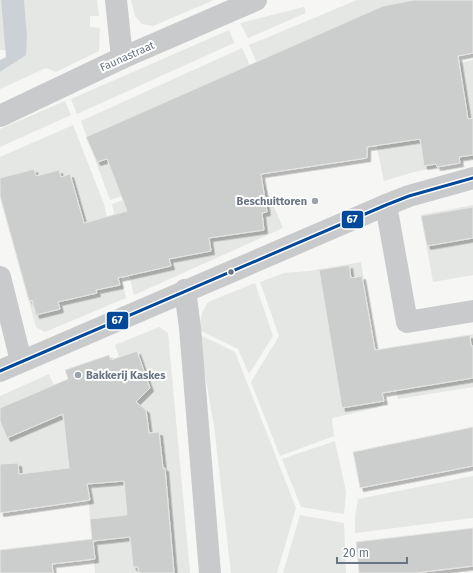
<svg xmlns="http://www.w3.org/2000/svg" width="473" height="573" font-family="'Fira Sans',sans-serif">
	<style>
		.green { fill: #e4e7e3 }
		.water { fill: #cbd1d4 }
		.building { fill: #cccece; stroke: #e6e6e4; filter: url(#shadow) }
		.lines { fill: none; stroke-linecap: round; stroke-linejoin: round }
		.minor { stroke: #c9cacb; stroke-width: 22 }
		.bus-1-casing { stroke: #fff; stroke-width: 6 }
		.bus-1 { stroke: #004899; stroke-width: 3 }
		.poi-dot { fill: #9aa2aa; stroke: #fff; stroke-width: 1.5 }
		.bus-dot { fill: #697582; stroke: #fff; stroke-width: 1.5 }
		.labels { text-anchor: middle; stroke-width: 4; stroke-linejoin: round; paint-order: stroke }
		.street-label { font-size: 11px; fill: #697582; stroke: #fff }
		.poi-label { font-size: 11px; font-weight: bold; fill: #697582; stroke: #fff; text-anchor: end }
		.line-badge { stroke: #fff; stroke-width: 1.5 }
		.badge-label { font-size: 11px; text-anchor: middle; font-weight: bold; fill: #fff }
	</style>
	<defs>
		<filter id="shadow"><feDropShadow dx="3.5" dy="3.5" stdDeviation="0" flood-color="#0004"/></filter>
	</defs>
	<rect width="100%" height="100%" fill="#f6f6f5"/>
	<!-- green -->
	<g class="green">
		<polygon points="0,0 1,0 6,50 0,50"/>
		<polygon points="24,0 97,0 99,16 90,16 90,27 100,28 99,51 56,72 46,68 0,89 0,72 7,68 27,35"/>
		<polygon points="131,0 214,0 153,26 142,24 135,16"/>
		<polygon points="357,0 473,0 473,53 444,59 445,66 473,60 473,160 414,172 384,181 376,143 283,123 249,45"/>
		<polygon points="304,7 306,13 248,38 240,23"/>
		<polygon points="229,30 234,43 77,114 71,99"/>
		<polygon points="242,48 277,126 135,192 110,200 81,121"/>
		<polygon points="65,101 71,115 0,147 0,129"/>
		<polygon points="73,125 104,204 126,298 45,332 36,327 0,197 0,157"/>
		<polygon points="256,141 264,183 283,228 134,295 112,204 129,198"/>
		<polygon points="473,205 473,275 433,282 421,215"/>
		<polygon points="361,262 383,404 376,408 332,418 334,436 280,456 251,382 279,336 260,282 284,273 309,271"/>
		<polygon points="255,283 273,336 249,374 238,349 199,330 202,313 208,302"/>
		<polygon points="159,327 168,333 190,573 95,573 87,484 136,410 115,345"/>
		<polygon points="198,334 235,352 296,508 277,573 231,573 214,426"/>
		<polygon points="473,334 473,387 398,399 390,349"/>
		<polygon points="49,374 78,442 82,480 0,492 0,396"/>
		<polygon points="335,441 346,492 344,514 301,507 282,459"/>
		<polygon points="473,476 473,518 355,533 355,516 358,499"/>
		<polygon points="300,515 344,523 346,573 283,573"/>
	</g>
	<!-- water -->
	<polygon class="water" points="1,0 24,0 27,35 26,55 0,72 0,60 6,57"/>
	<!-- building -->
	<g class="building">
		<polygon points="414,0 473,0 473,53 458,56 468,119 473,118 473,155 459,157 460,163 437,167 436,164 424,166 420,139 367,147 367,158 261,174 267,212 262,213 264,230 209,238 211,251 169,259 171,266 118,278 120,285 96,290 97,293 58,302 60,309 36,315 32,300 29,301 0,196 0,178 34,169 36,176 59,170 61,177 70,174 84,223 127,211 107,159 97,162 86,137 383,6"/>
		<polygon points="473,207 473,238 427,246 421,216"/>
		<polygon points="349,265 351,278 362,276 375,350 470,335 471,346 473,346 473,378 382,393 384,401 342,408 319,270"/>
		<polygon points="137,351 150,388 136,402 146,410 149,433 159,432 163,468 165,468 174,573 139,573 138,567 133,567 130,537 93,541 95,559 52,564 53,573 0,573 0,550 92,539 90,519 127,515 124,481 87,484 90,500 0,513 0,464 18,463 19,474 69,468 63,414 7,438 0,421 0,408 68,379 65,370 109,355 111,360"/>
		<polygon points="473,427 473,466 360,488 353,452"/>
		<polygon points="473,528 473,566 415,573 359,573 356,542"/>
	</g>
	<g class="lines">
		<!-- minor -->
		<g class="minor">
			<polyline points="116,0 122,58"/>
			<polyline points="0,116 122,58 256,0"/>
			<polyline points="386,205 407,322 473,311"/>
			<polyline points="0,277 21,361"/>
			<polyline points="185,290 190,328 210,573"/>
			<polyline points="0,371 386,205 409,196 473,178"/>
		</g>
		<!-- bus-1 casing -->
		<g class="bus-1-casing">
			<polyline id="bus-1" points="0,371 386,205 409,196 473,178"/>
		</g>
		<!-- bus-1 -->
		<use href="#bus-1" class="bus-1"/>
	</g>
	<!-- markers -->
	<g class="poi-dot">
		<circle cx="315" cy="201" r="4"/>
		<circle cx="78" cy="375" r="4"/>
	</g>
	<circle class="bus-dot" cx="231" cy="272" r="3.5"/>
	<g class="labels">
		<!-- street labels -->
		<g class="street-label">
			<text transform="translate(127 56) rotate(-24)" y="4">Faunastraat</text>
		</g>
		<!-- poi labels -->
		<g class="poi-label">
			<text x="307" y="205">Beschuittoren</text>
			<text x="86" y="379" text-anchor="start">Bakkerij Kaskes</text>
		</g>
	</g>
	<g class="line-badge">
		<rect x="341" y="210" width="23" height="19" rx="4" fill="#004899"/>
		<rect x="106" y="311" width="23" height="19" rx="4" fill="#004899"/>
	</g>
	<g class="badge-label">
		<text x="352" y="223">67</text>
		<text x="117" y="324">67</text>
	</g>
	<!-- scale -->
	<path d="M337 557v6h70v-6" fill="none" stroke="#697582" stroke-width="2"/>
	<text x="343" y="557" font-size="12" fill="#697582" stroke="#ffffff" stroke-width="3" paint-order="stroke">20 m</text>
</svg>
